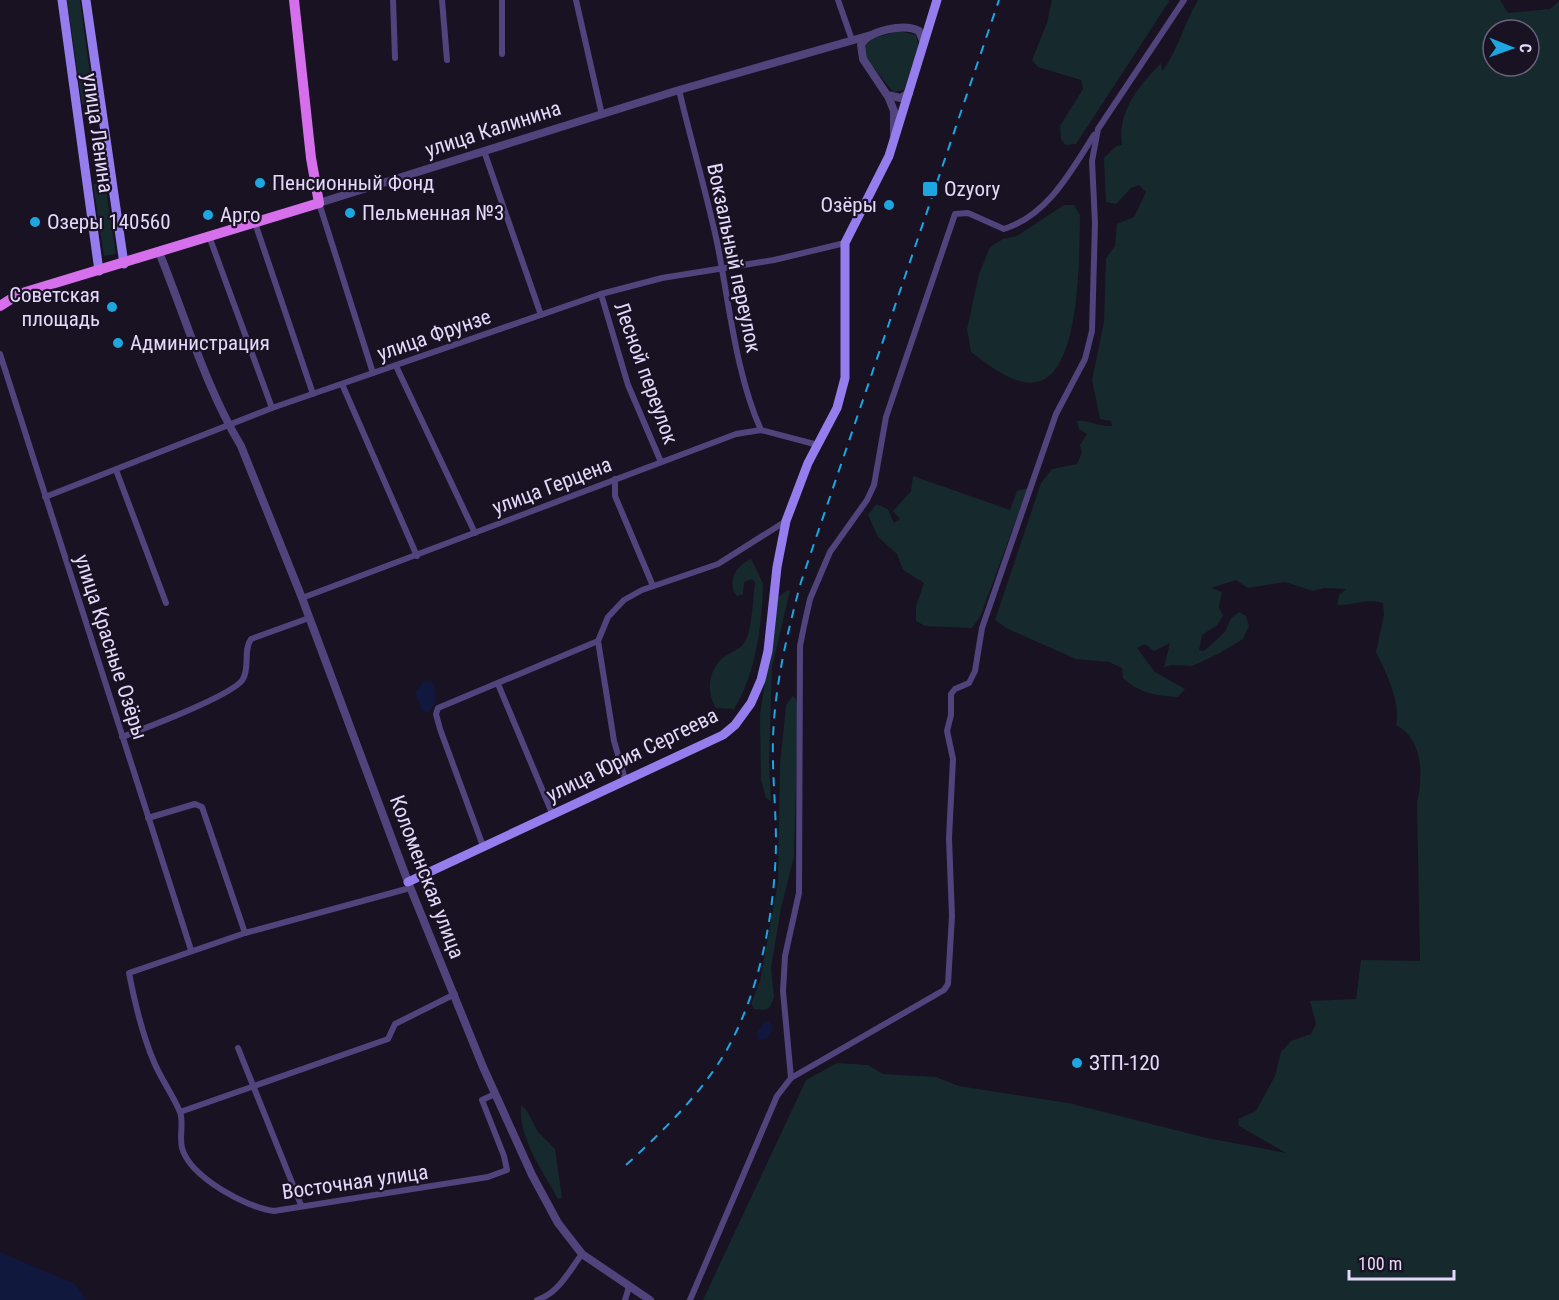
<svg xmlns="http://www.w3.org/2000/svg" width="1559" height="1300" font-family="'Roboto Condensed',sans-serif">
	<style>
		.green { fill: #16292d; fill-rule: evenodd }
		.water { fill: #11183d }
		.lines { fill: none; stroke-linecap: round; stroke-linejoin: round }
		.minor { stroke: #51437c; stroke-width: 6 }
		.tertiary { stroke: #51437c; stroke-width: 8 }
		.secondary { stroke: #967dee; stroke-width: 9 }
		.primary { stroke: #d66fec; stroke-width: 10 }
		.rail { stroke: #1ea6e1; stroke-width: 2; stroke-dasharray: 9 8; stroke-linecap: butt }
		.poi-dot { fill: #1ea6e1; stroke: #181223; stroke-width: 2 }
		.labels { text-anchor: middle; stroke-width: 4.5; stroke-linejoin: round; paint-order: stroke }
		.street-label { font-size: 21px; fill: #e4d9fa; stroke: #181223 }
		.poi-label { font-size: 21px; fill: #e4d9fa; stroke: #181223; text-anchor: start }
	</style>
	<rect width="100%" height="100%" fill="#181223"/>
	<!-- green -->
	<g class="green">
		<polygon points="67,0 80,0 94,103 82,105"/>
		<polygon points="1052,0 1170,0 1076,144 1066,145 1061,140 1060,126 1083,89 1081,80 1038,67 1032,60 1047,23"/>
		<path d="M1198,0H1500L1508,13L1550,9L1559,1V1300H703L806,1080L837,1063L868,1065L883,1074L936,1077L959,1086L1068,1103L1207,1138L1286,1153L1239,1126L1238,1119L1256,1111L1275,1076L1281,1052L1291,1041L1311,1034L1316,1024L1310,1001L1356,999L1361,960L1420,961L1417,803C1423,777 1424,740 1396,725C1401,701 1386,673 1376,652L1384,615L1383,603C1364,598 1354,606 1337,605L1339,595L1346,589L1324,588L1313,591L1285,582L1248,588L1236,580L1211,588L1222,592L1219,607L1223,616L1217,625L1202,635L1199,650L1204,651L1225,632L1231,618L1239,612L1246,616L1249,626L1243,639L1220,653L1192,666L1172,665L1164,667L1170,643L1154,651L1145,644L1137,648L1155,672L1185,689L1178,697C1158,696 1138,693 1123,678L1122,668L1109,662L1076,659L1006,628L995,620L1041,483L1052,469L1077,464L1082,453L1080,445L1087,434L1079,429L1077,421C1089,419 1098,427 1112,426L1111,421L1100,419L1092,380L1104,322L1106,258L1115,246L1117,224L1134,217L1146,192L1139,185L1131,188L1116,204L1106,202L1104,158L1116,146L1122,145C1117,111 1139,86 1161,63L1162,71C1178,51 1184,23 1198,0ZM1493,30H1529V66H1493Z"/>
		<polygon points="900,31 916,35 919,46 904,90 893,92 867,59 864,47 873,38"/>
		<polygon points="105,183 116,254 104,256 93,184"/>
		<path d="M1064,205H1074L1080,215C1079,250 1082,373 1037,382C1014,387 988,364 971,352L967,329L979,274L990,247L1003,239L1017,236Z"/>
		<polygon points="913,476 1010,510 1017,491 1028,488 980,617 972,628 925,626 916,621 916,606 924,583 903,570 897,554 878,537 868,515 876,504 888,509 894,523 900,519 893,511 911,491"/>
		<path d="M751,559C754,564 761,579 763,584C762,625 756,674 734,709L716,708C706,692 708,669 724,657C733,650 740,651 746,640C752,628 753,597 755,583L752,579L744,582L743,594L737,596C726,582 736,565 751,559Z"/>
		<polygon points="788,590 790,591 772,667 769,760 771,801 766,798 761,780 760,714 778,597"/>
		<polygon points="793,696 796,699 798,707 794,857 781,908 771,968 774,997 770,1007 765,1010 754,1009 751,1004 760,981 778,882 780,764 786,705"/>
		<path d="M521,1105L527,1111L538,1132L555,1149L562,1198L558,1199C543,1171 518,1138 521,1105Z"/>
	</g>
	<!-- water -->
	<g class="water">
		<path d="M424,681L432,682C436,692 438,705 428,712L422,711L415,692Z"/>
		<polygon points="770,1021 772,1031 767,1038 758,1040 757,1032 765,1022"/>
		<polygon points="0,1252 75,1284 86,1300 0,1300"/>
	</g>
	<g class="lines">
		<!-- minor -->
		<g class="minor">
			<polyline points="393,0 395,58"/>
			<polyline points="442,0 447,60"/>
			<polyline points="502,0 502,54"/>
			<polyline points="576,0 602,115"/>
			<polyline points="838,0 852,40"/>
			<path d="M679,90C691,141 706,191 717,242C729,302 736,375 761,430"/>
			<polyline points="484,151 541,315"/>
			<polyline points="319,203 373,373"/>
			<polyline points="255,223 313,394"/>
			<polyline points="209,236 272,408"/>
			<polyline points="601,294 628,385 661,462"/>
			<polyline points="0,354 191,950"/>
			<polyline points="396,366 475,533"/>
			<polyline points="342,384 417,556"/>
			<polyline points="116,470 166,603"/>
			<polyline points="615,479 615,496 653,586"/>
			<polyline points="45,497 272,408 601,294 662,278 774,260 845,243"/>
			<polyline points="302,598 736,434 761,430 818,445"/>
			<polyline points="598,641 614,741 625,779"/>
			<polyline points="498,684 552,813"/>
			<path d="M122,737C143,729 234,695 243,679C250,667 243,650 251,639L309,618"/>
			<polyline points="148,818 195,804 202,807 245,933"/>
			<polyline points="483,846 440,729 436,714 438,708 598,641 608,617 624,600 642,590 718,564 786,521"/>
			<path d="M410,888L245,933L129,973C135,1004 142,1034 154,1062C161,1079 173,1095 180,1112C184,1123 179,1136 182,1148C190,1177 247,1208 274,1211L488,1177L507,1170L504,1156L482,1100L495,1094"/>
			<polyline points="238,1048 301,1205"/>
			<path d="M791,1078L783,991L785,956L799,893L800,646L804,626L810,599L830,552L867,500L874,485L886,417L955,214L968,213L1004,229C1048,215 1071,171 1094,135"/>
			<polyline points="180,1112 388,1039 395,1024 455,994"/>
			<path d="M537,1300C559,1293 569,1271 582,1254"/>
			<polyline points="625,1300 629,1287"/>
			<polyline points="690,1300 777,1096 791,1078 944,990 948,984 952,916 949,838 953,759 947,731 951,715 951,694 955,689 969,683 975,671 982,628 1056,414 1085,359 1092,331 1095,223 1092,161 1098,129 1184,0"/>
		</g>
		<!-- tertiary -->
		<g class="tertiary">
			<path d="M909,93L901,98L887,95L863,59L861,45C869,30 905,23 919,31L924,43"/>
			<polyline points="888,96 894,111 894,134"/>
			<polyline points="319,203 679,90 871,35"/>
			<path d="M159,252C185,316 205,386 241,446L302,598L408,882L483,1067L532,1175L558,1223L582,1254L650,1300"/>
		</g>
		<!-- secondary -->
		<g class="secondary">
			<polyline points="62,0 99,271"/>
			<polyline points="86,0 124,264"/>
			<polyline points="408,882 723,735 735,725 751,703 761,680 768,651 777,567 786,521 808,463 837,408 845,378 845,243 889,156 937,0"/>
		</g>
		<!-- primary -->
		<polyline class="primary" points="0,306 19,294 319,203 311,158 294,0"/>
		<!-- rail -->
		<path class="rail" d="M626,1165C663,1131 699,1096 725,1053C760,993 775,912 776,843C776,808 772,773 773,738C775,684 787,634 801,582L999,0"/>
	</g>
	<!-- markers -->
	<g class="poi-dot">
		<circle cx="260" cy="183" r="6"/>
		<rect x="922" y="181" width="16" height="16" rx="3"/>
		<circle cx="889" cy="205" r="6"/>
		<circle cx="350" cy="213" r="6"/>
		<circle cx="208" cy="215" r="6"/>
		<circle cx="35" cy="222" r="6"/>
		<circle cx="112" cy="307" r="6"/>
		<circle cx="118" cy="343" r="6"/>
		<circle cx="1077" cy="1063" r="6"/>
	</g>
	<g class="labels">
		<!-- street labels -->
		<g class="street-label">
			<text transform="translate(493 129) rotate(-18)" y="7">улица Калинина</text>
			<text transform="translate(98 133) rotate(82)" y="7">улица Ленина</text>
			<text transform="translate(734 258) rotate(78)" y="7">Вокзальный переулок</text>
			<text transform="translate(434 335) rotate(-19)" y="7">улица Фрунзе</text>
			<text transform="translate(646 373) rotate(70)" y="7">Лесной переулок</text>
			<text transform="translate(552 486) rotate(-21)" y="7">улица Герцена</text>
			<text transform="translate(111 647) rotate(72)" y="7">улица Красные Озёры</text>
			<text transform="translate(632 755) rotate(-26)" y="7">улица Юрия Сергеева</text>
			<text transform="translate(427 877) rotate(69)" y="7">Коломенская улица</text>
			<text transform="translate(355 1182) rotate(-8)" y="7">Восточная улица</text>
		</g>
		<!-- poi labels -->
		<g class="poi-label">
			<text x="272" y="190">Пенсионный Фонд</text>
			<text x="944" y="196">Ozyory</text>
			<text x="877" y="212" text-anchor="end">Озёры</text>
			<text x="362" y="220">Пельменная №3</text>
			<text x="220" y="222">Арго</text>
			<text x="47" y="229">Озеры 140560</text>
			<text x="100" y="302" text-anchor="end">Советская<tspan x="100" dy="24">площадь</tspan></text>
			<text x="130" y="350">Администрация</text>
			<text x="1089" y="1070">ЗТП-120</text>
		</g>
	</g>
	<!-- north arrow -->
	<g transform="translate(1511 48) rotate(91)"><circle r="28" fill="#181223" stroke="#6a6279" stroke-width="1.5"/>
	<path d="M0-4.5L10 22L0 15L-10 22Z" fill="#1ea6e1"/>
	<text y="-9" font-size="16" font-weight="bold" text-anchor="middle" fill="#e4d9fa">С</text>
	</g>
	<!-- scale -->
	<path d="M1349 1270v9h105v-9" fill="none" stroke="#e4d9fa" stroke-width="3"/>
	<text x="1358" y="1270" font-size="18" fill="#e4d9fa" stroke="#181223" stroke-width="4.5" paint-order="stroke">100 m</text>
</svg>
